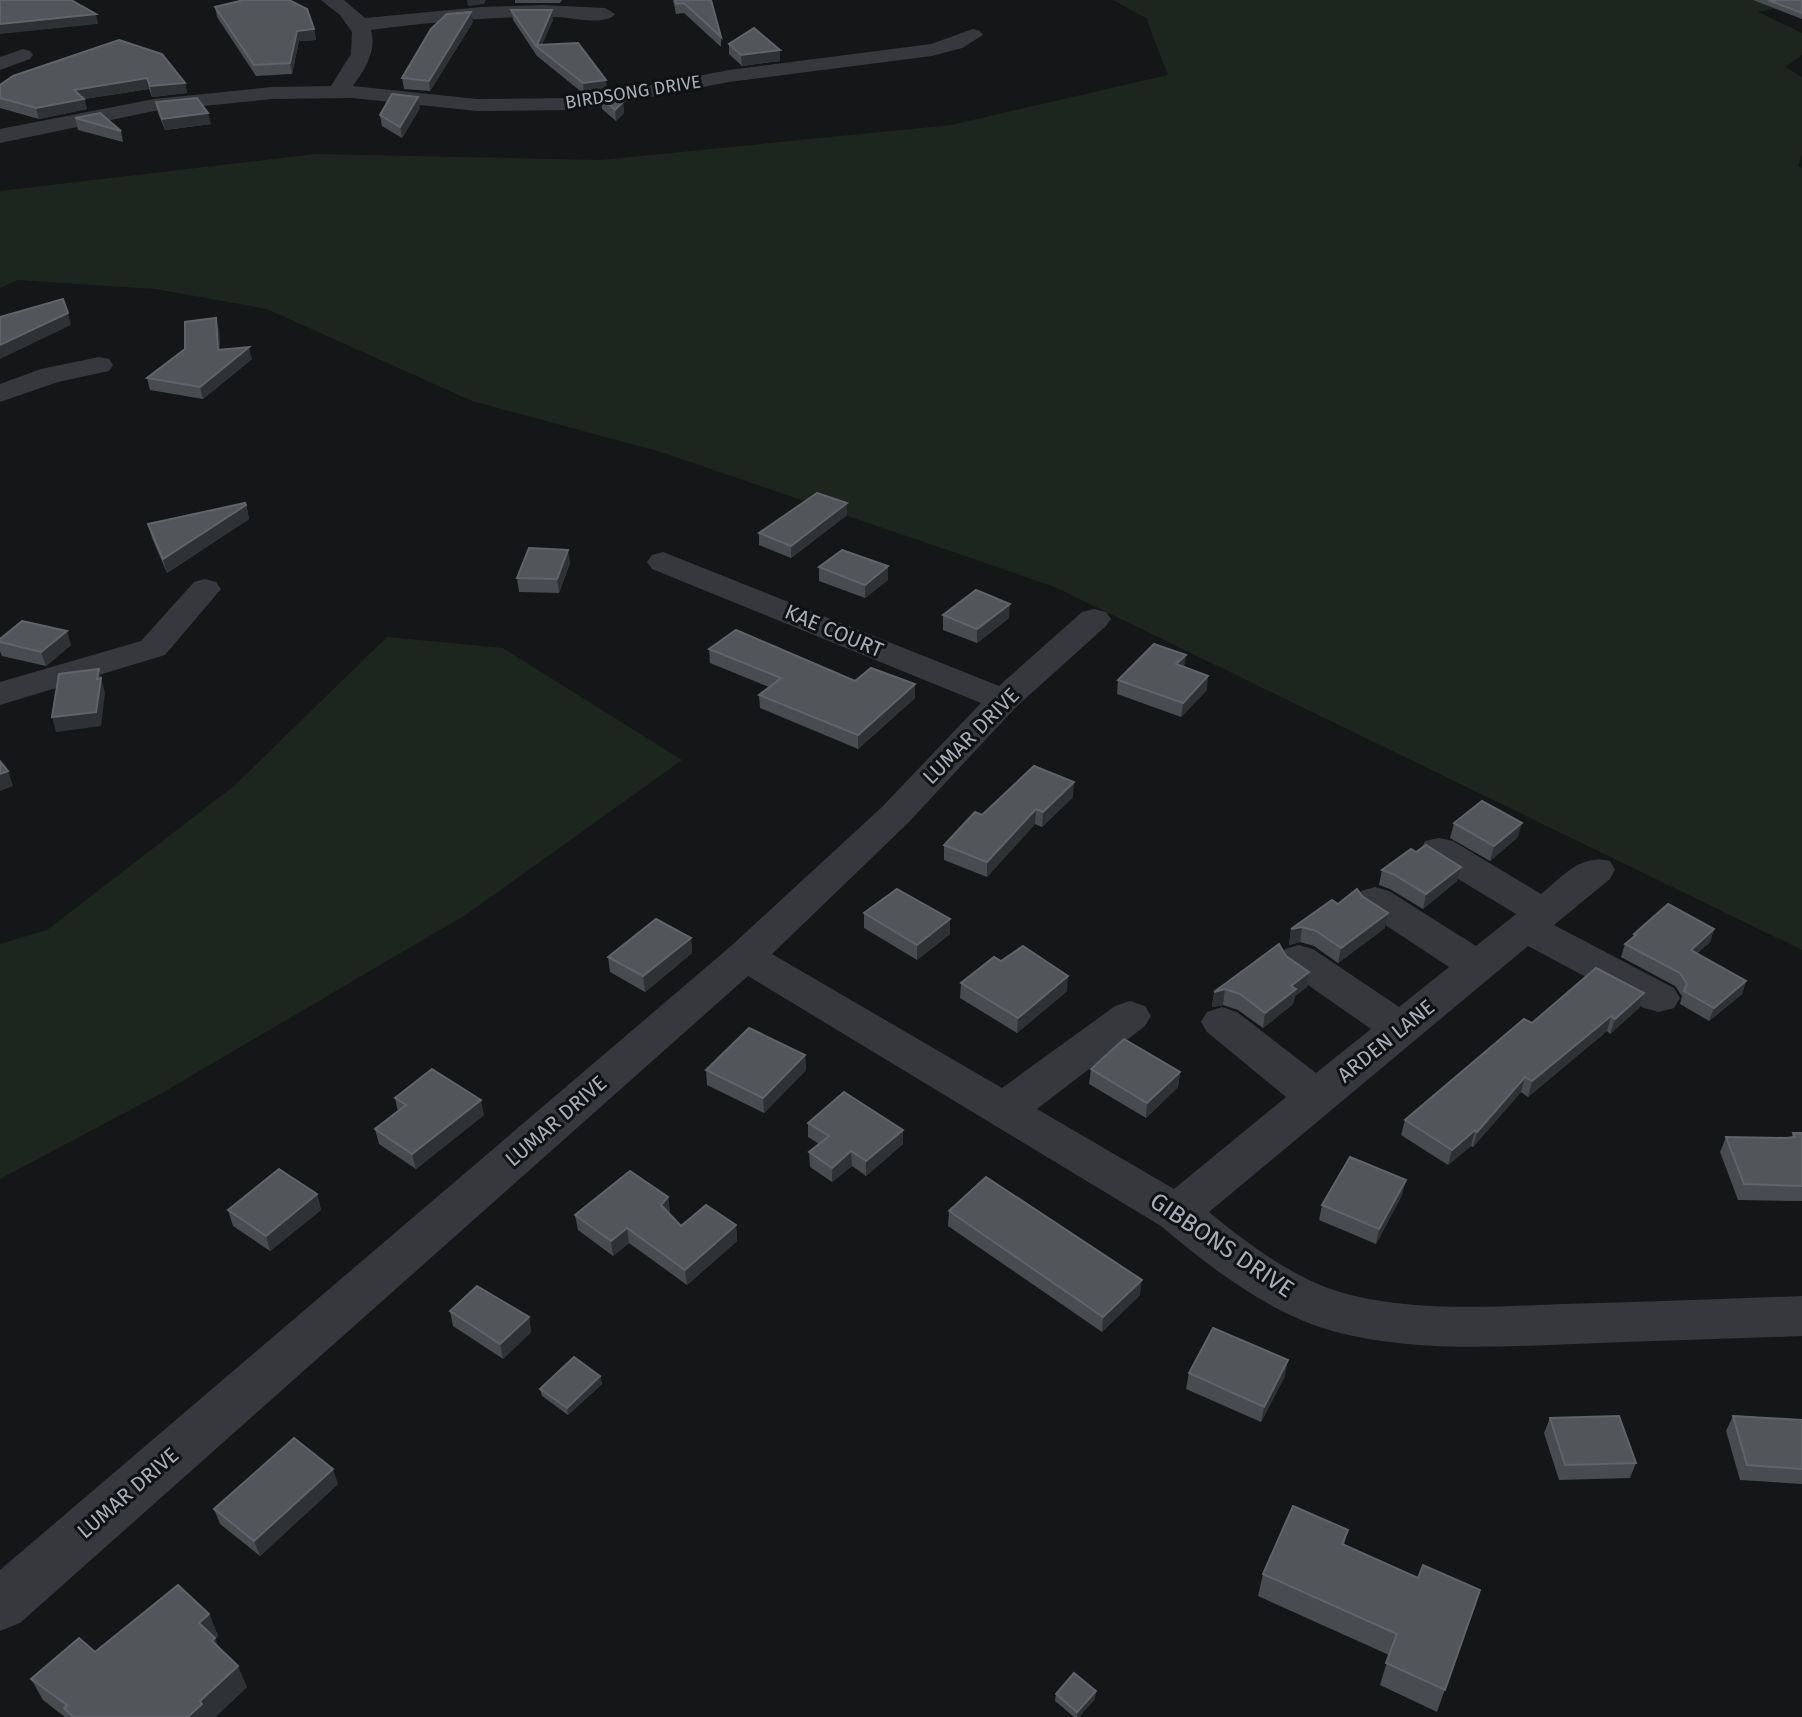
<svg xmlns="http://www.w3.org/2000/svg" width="1802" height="1717" font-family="'Fira Sans',sans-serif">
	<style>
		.green { fill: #1d261e }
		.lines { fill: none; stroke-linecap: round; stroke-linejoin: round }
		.minor { fill: #36383d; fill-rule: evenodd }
		.wall { fill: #484b50 }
		.shaded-wall { fill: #2f3235 }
		.building { fill: #52565b; stroke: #60646a; stroke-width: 2 }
		.labels { text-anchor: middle; stroke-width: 6; stroke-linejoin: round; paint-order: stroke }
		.far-street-label { font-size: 18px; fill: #a7aeb9; stroke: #101113 }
		.street-label { font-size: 21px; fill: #a7aeb9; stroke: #101113 }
		.near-street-label { font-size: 24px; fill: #a7aeb9; stroke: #101113 }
	</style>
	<rect width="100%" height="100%" fill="#151618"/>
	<!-- green -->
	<g class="green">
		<polygon points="1113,0 1802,0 1802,3 1758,12 1802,33 1802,55 1785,67 1802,77 1802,154 1798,166 1802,168 1802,950 1055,587 661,452 472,401 267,309 156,289 17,280 0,288 0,191 315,154 600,160 951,125 1168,75 1146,18"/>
		<polygon points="387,637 503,648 682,760 467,914 162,1093 0,1179 0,944 47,930 234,786"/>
	</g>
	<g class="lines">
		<!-- minor -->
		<g class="minor">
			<path d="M321,0H344L365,18L482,7L543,5L605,8L615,14C606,26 572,18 558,17C496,16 433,22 371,30C377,51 365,69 353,86L477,99L568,98L604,94L729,70L931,44L973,29L980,31L983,35L962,48L932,56L729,82L604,106L568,110L477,111L352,98L272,99L154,111L0,143V129L154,99L272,87L331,86L351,54L352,32L340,15Z"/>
			<polygon points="23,49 30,51 33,55 30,59 0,70 0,57"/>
			<polygon points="99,357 109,359 113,365 109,371 58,382 0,402 0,384 41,369"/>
			<path d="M663,552L999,686L1082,612L1094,609L1106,612L1111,619L1106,626L1016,707L908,823L772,954L1002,1088L1115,1006L1130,1001L1145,1006L1151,1016L1145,1026L1037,1109L1174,1189L1286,1097L1207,1032L1201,1022L1207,1012L1222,1007L1237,1012L1316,1073L1371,1029L1285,969L1279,959L1285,949L1299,945L1313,949L1399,1007L1449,967L1361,909L1355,900L1361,891L1375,887L1389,891L1476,946L1516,914L1425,859L1420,850L1425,841L1439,838L1453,841L1541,894C1562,877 1581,853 1610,861L1615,870L1610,879L1554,925L1674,988L1680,998L1674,1008L1659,1012L1644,1008L1528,946L1209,1212C1245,1242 1295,1279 1340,1292C1406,1312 1494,1307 1562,1304C1642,1302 1722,1299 1802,1296V1336C1726,1339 1650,1341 1574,1344C1496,1347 1413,1352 1336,1332C1270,1314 1212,1269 1161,1226L748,976L20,1623L0,1631V1570L731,946L882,807L981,703L652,569L647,562L652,555Z"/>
			<polygon points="205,579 216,582 221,589 165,655 0,705 0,682 141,641 194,582"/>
		</g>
	</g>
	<!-- wall -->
	<g class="wall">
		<polygon points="515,0 562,0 560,3 515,3"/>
		<polygon points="673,0 711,0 721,37 721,47 684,13 676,14"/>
		<polygon points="1753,0 1802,0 1802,19"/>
		<polygon points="215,7 314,29 316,40 299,41 292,74 256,76 217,17"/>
		<polygon points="511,10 553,20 542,44 607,91 584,94 537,56 513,20"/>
		<polygon points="473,22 430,91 404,89 402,78"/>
		<polygon points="729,44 780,50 780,61 742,66 729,54"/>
		<polygon points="13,76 185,83 187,93 152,97 149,89 84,99 87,109 39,119 0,108 0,85"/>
		<polygon points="601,98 623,102 624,113 616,121 602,109"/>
		<polygon points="156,102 211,124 165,130 158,113"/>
		<polygon points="420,108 402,138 382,126 380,115"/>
		<polygon points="75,118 121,131 123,142 78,130"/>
		<polygon points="219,330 220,350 252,359 203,399 150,390 147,378"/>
		<polygon points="847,503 847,515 791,558 759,545 759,533"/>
		<polygon points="246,505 249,519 167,573 152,538 148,524"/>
		<polygon points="570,563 559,593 519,592 517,578"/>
		<polygon points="888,566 888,580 865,598 819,581 819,567"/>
		<polygon points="943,615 1009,618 977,643 943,630"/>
		<polygon points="0,639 71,645 46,666 2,656 0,651"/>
		<polygon points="709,649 855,681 915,684 915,698 858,749 760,708 759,695 769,687 710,663"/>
		<polygon points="1118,680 1207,690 1181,717 1117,694"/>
		<polygon points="1073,797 1042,827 1035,824 987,877 944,860 944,845 982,815"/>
		<polygon points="1454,823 1518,837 1490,861 1450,838"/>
		<polygon points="1416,852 1457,881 1423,909 1390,889 1379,885 1382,870"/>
		<polygon points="1362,896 1385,928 1338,963 1314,946 1300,942 1289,945 1291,929 1338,904"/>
		<polygon points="864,913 950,919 950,934 917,960 864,928"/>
		<polygon points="1714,929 1710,942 1697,953 1746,981 1742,994 1709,1021 1680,1004 1682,996 1675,986 1621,957 1625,944 1632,938 1634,934"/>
		<polygon points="691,938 692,953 645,992 610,972 608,957"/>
		<polygon points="1286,956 1309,972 1307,987 1295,996 1293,1004 1263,1028 1238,1010 1223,1005 1212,1007 1214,992"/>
		<polygon points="1001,961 1067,991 1017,1033 960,998 961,983"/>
		<polygon points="1644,993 1639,1008 1610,1034 1607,1031 1528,1097 1521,1092 1473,1147 1471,1146 1448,1165 1401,1135 1405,1120 1532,1023"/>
		<polygon points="805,1055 806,1070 764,1113 707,1085 706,1070"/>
		<polygon points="1091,1069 1180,1072 1178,1087 1146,1118 1089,1084"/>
		<polygon points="395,1098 484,1115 416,1169 379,1144 375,1129 398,1112"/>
		<polygon points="808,1123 903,1144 866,1176 852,1166 832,1182 810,1167 809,1152 819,1144 808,1137"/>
		<polygon points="1793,1133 1802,1133 1802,1201 1738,1200 1720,1152 1726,1137 1786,1138 1792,1137"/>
		<polygon points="317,1194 321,1210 270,1251 233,1226 228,1210"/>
		<polygon points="1402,1195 1376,1244 1319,1220 1322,1205"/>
		<polygon points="668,1197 670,1212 669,1213 681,1226 736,1225 737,1241 687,1285 629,1243 613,1256 578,1230 575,1215"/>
		<polygon points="949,1211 1140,1295 1102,1332 948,1226"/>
		<polygon points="450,1311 529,1317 531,1332 503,1359 453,1326"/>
		<polygon points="1189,1373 1285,1376 1261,1422 1186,1389"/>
		<polygon points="600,1376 602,1384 568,1415 542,1396 540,1389"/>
		<polygon points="1733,1416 1802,1420 1802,1484 1740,1480 1726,1431"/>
		<polygon points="1550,1418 1636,1463 1630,1478 1559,1480 1544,1433"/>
		<polygon points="338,1484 260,1556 220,1524 214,1509"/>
		<polygon points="1348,1530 1344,1545 1418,1578 1480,1590 1437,1712 1380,1685 1389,1655 1258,1596 1263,1574"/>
		<polygon points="209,1614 218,1636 215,1639 219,1648 247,1687 215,1717 65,1717 43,1700 31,1679"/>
		<polygon points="1056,1694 1095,1699 1079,1717 1074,1717 1055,1701"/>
	</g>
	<!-- shaded-wall -->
	<g class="shaded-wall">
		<polygon points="467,0 486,0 484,4 468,6"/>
		<polygon points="552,10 553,20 540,49 537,45"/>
		<polygon points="471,12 473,22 430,91 429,81"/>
		<polygon points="96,14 98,24 0,34 0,24"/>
		<polygon points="314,29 316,40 299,41 292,74 290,63 297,31"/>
		<polygon points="780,50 780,61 742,66 741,55"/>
		<polygon points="147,78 149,89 84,99 87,109 39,119 36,108 74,90"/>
		<polygon points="606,80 607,91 584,94 583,83"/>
		<polygon points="185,83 187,93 152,97 150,86"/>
		<polygon points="418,97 420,108 402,138 400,127"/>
		<polygon points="623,102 624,113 616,121 615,110"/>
		<polygon points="208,113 211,124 165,130 162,119"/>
		<polygon points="68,313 71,325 0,359 0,345"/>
		<polygon points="216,318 219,330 221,362 218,350"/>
		<polygon points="249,347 252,359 203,399 200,387"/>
		<polygon points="847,503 847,515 791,558 791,546"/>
		<polygon points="246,505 249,519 167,573 163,559"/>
		<polygon points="568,550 570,563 559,593 557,579"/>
		<polygon points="888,566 888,580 865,598 865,585"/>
		<polygon points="1010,604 1009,618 977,643 977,629"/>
		<polygon points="67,631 71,645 46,666 41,652"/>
		<polygon points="1186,655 1184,669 1176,664"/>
		<polygon points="99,669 105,693 101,726 56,732 52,717 97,679"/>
		<polygon points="1208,676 1207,690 1181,717 1183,703"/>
		<polygon points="915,684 915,698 858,749 858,735"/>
		<polygon points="8,771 13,786 0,791 0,774"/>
		<polygon points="1074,782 1073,797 1042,827 1043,812"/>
		<polygon points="1036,809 1035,824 987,877 987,862"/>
		<polygon points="1522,823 1518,837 1490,861 1494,846"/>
		<polygon points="1461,867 1457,881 1423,909 1426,894"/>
		<polygon points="1388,913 1385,928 1338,963 1341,948"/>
		<polygon points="950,919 950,934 917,960 917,945"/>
		<polygon points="1302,927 1300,942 1289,945 1291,929"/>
		<polygon points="1714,929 1710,942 1687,963 1691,950"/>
		<polygon points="691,938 692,953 645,992 643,976"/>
		<polygon points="1309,972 1307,987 1295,996 1293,1004 1263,1028 1265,1013 1291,986"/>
		<polygon points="1068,976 1067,991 1017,1033 1018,1018"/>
		<polygon points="1746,981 1742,994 1709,1021 1714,1008"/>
		<polygon points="1225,989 1223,1005 1212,1007 1214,992"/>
		<polygon points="1644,993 1639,1008 1610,1034 1615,1019"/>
		<polygon points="1611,1016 1607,1031 1528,1097 1532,1081"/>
		<polygon points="805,1055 806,1070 764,1113 763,1098"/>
		<polygon points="1180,1072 1178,1087 1146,1118 1147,1103"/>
		<polygon points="1525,1077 1521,1092 1473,1147 1477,1132"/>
		<polygon points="481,1100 484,1115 416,1169 412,1154"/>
		<polygon points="903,1130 903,1144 866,1176 866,1161"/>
		<polygon points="1475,1130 1471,1146 1448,1165 1452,1150"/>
		<polygon points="851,1151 852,1166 832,1182 832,1168"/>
		<polygon points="1406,1180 1402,1195 1376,1244 1379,1229"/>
		<polygon points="317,1194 321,1210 270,1251 266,1236"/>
		<polygon points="668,1197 670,1212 662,1220 661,1205"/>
		<polygon points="736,1225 737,1241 687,1285 685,1270"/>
		<polygon points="627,1228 629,1243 613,1256 611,1241"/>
		<polygon points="1142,1280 1140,1295 1102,1332 1103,1317"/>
		<polygon points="529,1317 531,1332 503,1359 500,1344"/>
		<polygon points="1288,1360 1285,1376 1261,1422 1264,1407"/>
		<polygon points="600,1376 602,1384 568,1415 567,1408"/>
		<polygon points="333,1469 338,1484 260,1556 254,1541"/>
		<polygon points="209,1614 218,1636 215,1639 224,1660 199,1623"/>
		<polygon points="238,1666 247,1687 215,1717 188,1717 200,1701"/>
		<polygon points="1096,1691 1095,1699 1079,1717 1077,1717 1077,1712"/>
	</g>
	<!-- building -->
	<g class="building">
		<polygon points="0,0 71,0 96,14 0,24"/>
		<polygon points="244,0 289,0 307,9 314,29 297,31 290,63 254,65 215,7"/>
		<polygon points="675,0 711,0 721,37 684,3 676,4"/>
		<polygon points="1768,0 1802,0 1802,13"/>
		<polygon points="511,10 552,10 537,45 578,43 606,80 583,83 536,46"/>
		<polygon points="471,12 429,81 402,78 431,29 447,14"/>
		<polygon points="754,28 780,50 741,55 729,44"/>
		<polygon points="119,40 162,54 185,83 150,86 147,78 74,90 84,99 36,108 0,98 0,85 13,76"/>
		<polygon points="392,94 418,97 400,127 380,115"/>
		<polygon points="617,95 623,102 615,110 601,98"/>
		<polygon points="197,98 208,113 162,119 156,102"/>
		<polygon points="100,113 121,131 75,118"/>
		<polygon points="63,299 68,313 0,345 0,317"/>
		<polygon points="216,318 218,350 249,347 200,387 147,378 185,349 185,322"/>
		<polygon points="817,493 847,503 791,546 759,533"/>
		<polygon points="245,503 246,505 163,559 148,524"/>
		<polygon points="529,548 568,550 557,579 517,578"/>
		<polygon points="842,550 888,566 865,585 819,567"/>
		<polygon points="976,590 1010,604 977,629 943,615"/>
		<polygon points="22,621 67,631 41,652 0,642 0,639"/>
		<polygon points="736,630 855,681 871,668 915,684 858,735 759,695 781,678 709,649"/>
		<polygon points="1154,644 1186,655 1176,664 1208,676 1183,703 1118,680"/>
		<polygon points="99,669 97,679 101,678 96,712 52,717 59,674"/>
		<polygon points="0,761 8,771 0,774"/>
		<polygon points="1034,766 1074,782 1043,812 1036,809 987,862 944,845 975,812 982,815"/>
		<polygon points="1482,801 1522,823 1494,846 1454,823"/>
		<polygon points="1426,845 1461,867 1426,894 1393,874 1382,870 1411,849 1416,852"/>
		<polygon points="897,889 950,919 917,945 864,913"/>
		<polygon points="1357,889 1362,896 1388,913 1341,948 1316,931 1302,927 1291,929 1332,900 1338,904"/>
		<polygon points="1668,904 1714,929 1691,950 1746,981 1714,1008 1684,991 1687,984 1680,973 1625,944 1636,935 1634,934"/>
		<polygon points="656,919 691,938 643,976 608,957"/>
		<polygon points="1279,944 1286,956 1309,972 1291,986 1296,989 1265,1013 1240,994 1225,989 1214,992"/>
		<polygon points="1023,946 1068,976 1018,1018 961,983 994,957 1001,961"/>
		<polygon points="1596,968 1644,993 1615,1019 1611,1016 1532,1081 1525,1077 1477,1132 1475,1130 1452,1150 1405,1120 1524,1019 1532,1023"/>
		<polygon points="749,1028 805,1055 763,1098 706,1070"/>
		<polygon points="1124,1039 1180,1072 1147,1103 1091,1069"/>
		<polygon points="432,1069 481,1100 412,1154 375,1129 406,1105 395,1098"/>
		<polygon points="844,1092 903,1130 866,1161 851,1151 832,1168 809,1152 829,1136 808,1123"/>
		<polygon points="1793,1133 1802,1133 1802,1186 1744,1184 1726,1137 1786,1138 1795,1137"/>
		<polygon points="1350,1157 1406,1180 1379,1229 1322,1205"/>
		<polygon points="279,1169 317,1194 266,1236 228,1210"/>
		<polygon points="630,1171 668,1197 661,1205 681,1226 706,1205 736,1225 685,1270 627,1228 611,1241 575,1215"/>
		<polygon points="986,1177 1142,1280 1103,1317 949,1211"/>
		<polygon points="477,1286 529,1317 500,1344 450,1311"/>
		<polygon points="1213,1328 1288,1360 1264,1407 1189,1373"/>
		<polygon points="574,1357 600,1376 567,1408 540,1389"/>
		<polygon points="1619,1416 1636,1463 1565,1465 1550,1418"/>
		<polygon points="1733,1416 1802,1420 1802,1469 1747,1465"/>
		<polygon points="294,1438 333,1469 254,1541 214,1509"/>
		<polygon points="1293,1506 1348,1530 1342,1544 1418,1578 1423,1565 1480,1590 1445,1690 1386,1663 1397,1634 1263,1574"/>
		<polygon points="178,1585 209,1614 199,1623 215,1638 212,1641 238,1666 200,1701 202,1704 188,1717 73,1717 64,1708 67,1705 31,1679 79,1638 95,1652"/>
		<polygon points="1074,1673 1096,1691 1077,1712 1056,1694"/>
	</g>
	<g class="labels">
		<!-- far-street labels -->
		<g class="far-street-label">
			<text transform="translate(633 92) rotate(-9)" y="6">BIRDSONG DRIVE</text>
		</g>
		<!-- street labels -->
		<g class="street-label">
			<text transform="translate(834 631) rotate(23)" y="7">KAE COURT</text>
			<text transform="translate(971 736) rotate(-45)" y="7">LUMAR DRIVE</text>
			<text transform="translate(1386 1041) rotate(-39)" y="7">ARDEN LANE</text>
			<text transform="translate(556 1121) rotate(-41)" y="7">LUMAR DRIVE</text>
			<text transform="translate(128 1493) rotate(-41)" y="7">LUMAR DRIVE</text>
		</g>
		<!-- near-street labels -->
		<g class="near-street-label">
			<text transform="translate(1222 1245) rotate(34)" y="8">GIBBONS DRIVE</text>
		</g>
	</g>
</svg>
